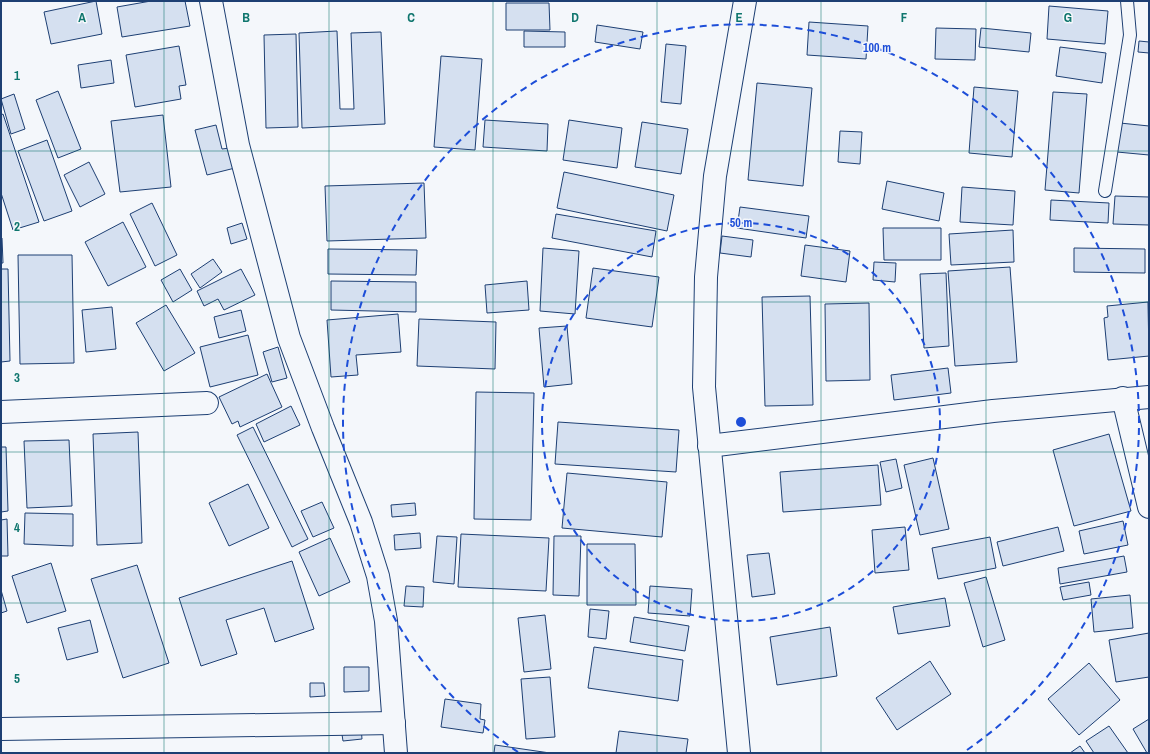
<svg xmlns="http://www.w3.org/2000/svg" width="1150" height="754" font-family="'Archivo Narrow',sans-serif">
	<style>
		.building { fill: #d5e0f0; stroke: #1d3f73 }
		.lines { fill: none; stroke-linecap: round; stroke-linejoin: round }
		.service-casing { stroke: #1d3f73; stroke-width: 14 }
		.minor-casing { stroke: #1d3f73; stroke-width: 24 }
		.service { stroke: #f4f7fb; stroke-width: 12 }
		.minor { stroke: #f4f7fb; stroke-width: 22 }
		.grid { fill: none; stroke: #0f766e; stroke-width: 1; stroke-opacity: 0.55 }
		.ring { fill: none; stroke: #1d4ed8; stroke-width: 2; stroke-dasharray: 7 5 }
		.grid-label { font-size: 13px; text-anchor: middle; font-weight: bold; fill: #0f766e; stroke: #f4f7fb; stroke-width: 3; stroke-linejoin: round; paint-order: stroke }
		.centre { fill: #1d4ed8; stroke: #f4f7fb; stroke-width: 2 }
		.ring-label { font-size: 12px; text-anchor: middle; font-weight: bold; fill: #1d4ed8; stroke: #f4f7fb; stroke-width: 3; stroke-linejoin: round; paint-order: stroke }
	</style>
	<rect width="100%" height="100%" fill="#f4f7fb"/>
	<!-- building -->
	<g class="building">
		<polygon points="96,1 102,34 51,44 44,12"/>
		<polygon points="151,1 185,1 190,26 122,37 117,7"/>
		<polygon points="506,3 549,3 550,30 506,30"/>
		<polygon points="1049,6 1108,11 1105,44 1047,39"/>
		<polygon points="809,22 868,26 866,59 807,55"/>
		<polygon points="597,25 643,32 640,49 595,42"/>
		<polygon points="936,28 976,29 975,60 935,59"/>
		<polygon points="981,28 1031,33 1029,52 979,47"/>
		<polygon points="337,31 340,109 354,109 351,33 381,32 385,124 302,128 299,33"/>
		<polygon points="524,31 565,32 565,47 524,47"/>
		<polygon points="296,34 298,127 266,128 264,35"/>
		<polygon points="1139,41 1149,42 1149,53 1138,52"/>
		<polygon points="666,44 686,46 681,104 661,102"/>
		<polygon points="179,46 186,85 179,86 181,99 135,107 126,55"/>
		<polygon points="1060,47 1106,53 1102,83 1056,76"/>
		<polygon points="441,56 482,59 475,150 434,147"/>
		<polygon points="111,60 114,83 81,88 78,65"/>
		<polygon points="757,83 812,88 803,186 748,180"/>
		<polygon points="974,87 1018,91 1012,157 969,153"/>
		<polygon points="58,91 81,149 58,158 36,100"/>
		<polygon points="1053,92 1087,94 1079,193 1045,190"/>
		<polygon points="14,94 25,129 11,134 1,99"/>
		<polygon points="3,114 39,222 13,230 1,193 1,115"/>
		<polygon points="163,115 171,187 120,192 111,121"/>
		<polygon points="485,120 548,124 547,151 483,147"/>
		<polygon points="569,120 622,128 617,168 563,160"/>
		<polygon points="642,122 688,129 681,174 635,167"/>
		<polygon points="1120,123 1149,126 1149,155 1117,152"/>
		<polygon points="216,125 222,149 230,148 235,168 207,175 195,130"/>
		<polygon points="840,131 862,132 860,164 838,162"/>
		<polygon points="47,140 72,211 44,221 18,151"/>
		<polygon points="89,162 105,194 80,207 64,175"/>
		<polygon points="564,172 674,195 667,231 557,208"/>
		<polygon points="887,181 944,193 939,221 882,209"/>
		<polygon points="424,183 426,238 327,241 325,186"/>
		<polygon points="962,187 1015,191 1013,225 960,222"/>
		<polygon points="1115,196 1149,197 1149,225 1113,224"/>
		<polygon points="1051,200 1109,203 1108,223 1050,220"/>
		<polygon points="152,203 177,255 155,266 130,214"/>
		<polygon points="740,207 809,216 806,238 737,228"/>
		<polygon points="556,214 656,231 652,257 552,238"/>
		<polygon points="123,222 146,267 108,286 85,242"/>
		<polygon points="242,223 247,239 231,244 227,228"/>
		<polygon points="883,228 941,228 941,260 884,260"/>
		<polygon points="1013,230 1014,262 951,265 949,234"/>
		<polygon points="722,236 753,240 751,257 720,253"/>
		<polygon points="1,238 2,238 3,263 1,263"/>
		<polygon points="805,245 850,251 846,282 801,276"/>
		<polygon points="543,248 579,251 575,314 540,311"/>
		<polygon points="1074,248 1145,249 1145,273 1074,272"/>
		<polygon points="328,249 417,250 416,275 328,274"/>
		<polygon points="18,255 72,255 74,363 20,364"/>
		<polygon points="213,259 222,272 200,288 191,274"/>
		<polygon points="874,262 896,263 895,282 873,280"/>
		<polygon points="1010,267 1017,362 955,366 948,271"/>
		<polygon points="593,268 659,277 652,327 586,318"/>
		<polygon points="1,269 8,269 10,361 1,362"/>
		<polygon points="180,269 192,290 173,302 161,280"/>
		<polygon points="241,269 255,295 224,310 218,299 204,306 197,291"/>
		<polygon points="946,273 949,346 924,348 920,274"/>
		<polygon points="331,281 416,282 416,312 331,310"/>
		<polygon points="527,281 529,310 487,313 485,285"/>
		<polygon points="810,296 813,405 765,406 762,297"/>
		<polygon points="1148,302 1149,356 1108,360 1104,318 1108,317 1107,306"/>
		<polygon points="869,303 870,380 826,381 825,304"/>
		<polygon points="166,305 195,353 164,371 136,323"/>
		<polygon points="112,307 116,349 86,352 82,310"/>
		<polygon points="241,310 246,331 219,338 214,317"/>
		<polygon points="398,314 401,352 356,355 358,375 331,377 327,320"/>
		<polygon points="419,319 496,322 495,369 417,366"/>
		<polygon points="567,326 572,384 544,387 539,328"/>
		<polygon points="248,335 258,375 210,387 200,347"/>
		<polygon points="278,347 287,378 272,382 263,352"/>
		<polygon points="948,368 951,393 894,400 891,375"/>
		<polygon points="267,374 282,407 240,427 238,421 232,424 219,397"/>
		<polygon points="476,392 534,393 531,520 474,519"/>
		<polygon points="291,406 300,425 264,442 256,424"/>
		<polygon points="558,422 679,430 676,472 555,464"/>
		<polygon points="253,427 308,539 292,547 237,435"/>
		<polygon points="138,432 142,543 97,545 93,434"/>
		<polygon points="1109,434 1131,511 1074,526 1053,450"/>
		<polygon points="69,440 72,506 27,508 24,441"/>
		<polygon points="1,447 6,447 8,511 1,512"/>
		<polygon points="933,458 949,529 920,535 904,465"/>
		<polygon points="896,459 902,488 886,492 880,462"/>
		<polygon points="878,465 881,505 783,512 780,472"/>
		<polygon points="567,473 667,482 662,537 562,528"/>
		<polygon points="248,484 269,528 229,546 209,503"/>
		<polygon points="322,502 334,528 313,537 301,511"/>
		<polygon points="415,503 416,515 392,517 391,505"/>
		<polygon points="25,513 73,514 73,546 24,544"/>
		<polygon points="7,519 8,556 1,556 1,520"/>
		<polygon points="1123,521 1128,545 1084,554 1079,531"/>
		<polygon points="905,527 909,570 875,573 872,530"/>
		<polygon points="1058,527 1064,551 1003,566 997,542"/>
		<polygon points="420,533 421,548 395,550 394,535"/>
		<polygon points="461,534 549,538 546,591 458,587"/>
		<polygon points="437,536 457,537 454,584 433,582"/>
		<polygon points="554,536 581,536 579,596 553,595"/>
		<polygon points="990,537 996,568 938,579 932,548"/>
		<polygon points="330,538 350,582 319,596 299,552"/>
		<polygon points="587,544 635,544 636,605 587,605"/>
		<polygon points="769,553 775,594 752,597 747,555"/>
		<polygon points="1124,556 1127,572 1060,584 1058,568"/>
		<polygon points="292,561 314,629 275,642 264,608 226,620 237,654 201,666 179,598"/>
		<polygon points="51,563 66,611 27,623 12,576"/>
		<polygon points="137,565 169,663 123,678 91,579"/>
		<polygon points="986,577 1005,640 983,647 964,583"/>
		<polygon points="1089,582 1091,595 1063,600 1060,587"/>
		<polygon points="406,586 424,587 423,607 404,606"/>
		<polygon points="650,586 692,589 690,616 648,613"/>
		<polygon points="1,590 7,611 1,613"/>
		<polygon points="1130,595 1133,628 1094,632 1091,599"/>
		<polygon points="945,598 950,626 898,634 893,607"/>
		<polygon points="590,609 609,611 606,639 588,637"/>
		<polygon points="545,615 551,669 524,672 518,618"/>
		<polygon points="634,617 689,626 685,651 630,642"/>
		<polygon points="90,620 98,652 67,660 58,628"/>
		<polygon points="830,627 837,676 777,685 770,637"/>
		<polygon points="1149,633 1149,677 1116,682 1109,640"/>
		<polygon points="594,647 683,660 678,701 588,688"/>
		<polygon points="930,661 951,694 897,730 876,698"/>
		<polygon points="1089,663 1120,700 1079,735 1048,699"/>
		<polygon points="344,667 369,667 369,691 344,692"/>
		<polygon points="550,677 555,737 526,739 521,679"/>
		<polygon points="310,683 324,683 325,696 310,697"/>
		<polygon points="445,699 481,704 480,719 485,720 483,733 441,727"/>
		<polygon points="1149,719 1149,753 1147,753 1133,729"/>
		<polygon points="1109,726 1128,753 1094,753 1086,741"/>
		<polygon points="361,727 362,739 343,741 341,728"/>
		<polygon points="619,731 688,739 686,753 616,753"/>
		<polygon points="495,745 550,753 494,753"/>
		<polygon points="1080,746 1085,753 1070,753"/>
	</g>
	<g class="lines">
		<!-- service casing -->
		<g class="service-casing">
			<polyline id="service" points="1105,191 1130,35 1127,1"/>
		</g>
		<!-- minor casing -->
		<g class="minor-casing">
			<g id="minor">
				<polyline points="211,1 238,145 289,338 323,428 361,522 378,576 386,621 396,753"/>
				<polyline points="1123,398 1149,507"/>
				<polyline points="1,412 207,403"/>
				<polyline points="709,446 993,411 1149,397"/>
				<polyline points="1,729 394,723"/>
				<polyline points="739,753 704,387 706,277 715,176 745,1"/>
			</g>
		</g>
		<!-- service -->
		<use href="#service" class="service"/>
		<!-- minor -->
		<use href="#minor" class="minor"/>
	</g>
	<!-- grid -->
	<path class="grid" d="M164,1V753M329,1V753M493,1V753M657,1V753M821,1V753M986,1V753M1,151H1149M1,302H1149M1,452H1149M1,603H1149"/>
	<!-- distance rings -->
	<g class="ring">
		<circle cx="741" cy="422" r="199"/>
		<path d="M518 752A398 398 0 1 1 964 752"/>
	</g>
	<g class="grid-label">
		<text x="82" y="22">A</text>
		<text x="246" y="22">B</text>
		<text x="411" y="22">C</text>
		<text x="575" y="22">D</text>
		<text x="739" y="22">E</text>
		<text x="904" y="22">F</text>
		<text x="1068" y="22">G</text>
		<text x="17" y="80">1</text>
		<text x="17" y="231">2</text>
		<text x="17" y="382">3</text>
		<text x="17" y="532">4</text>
		<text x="17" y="683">5</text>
	</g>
	<circle cx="741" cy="422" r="6" class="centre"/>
	<g class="ring-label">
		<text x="877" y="52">100 m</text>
		<text x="741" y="227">50 m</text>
	</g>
	<!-- border -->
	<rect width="1150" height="754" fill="none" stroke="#1d3f73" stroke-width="4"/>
</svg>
